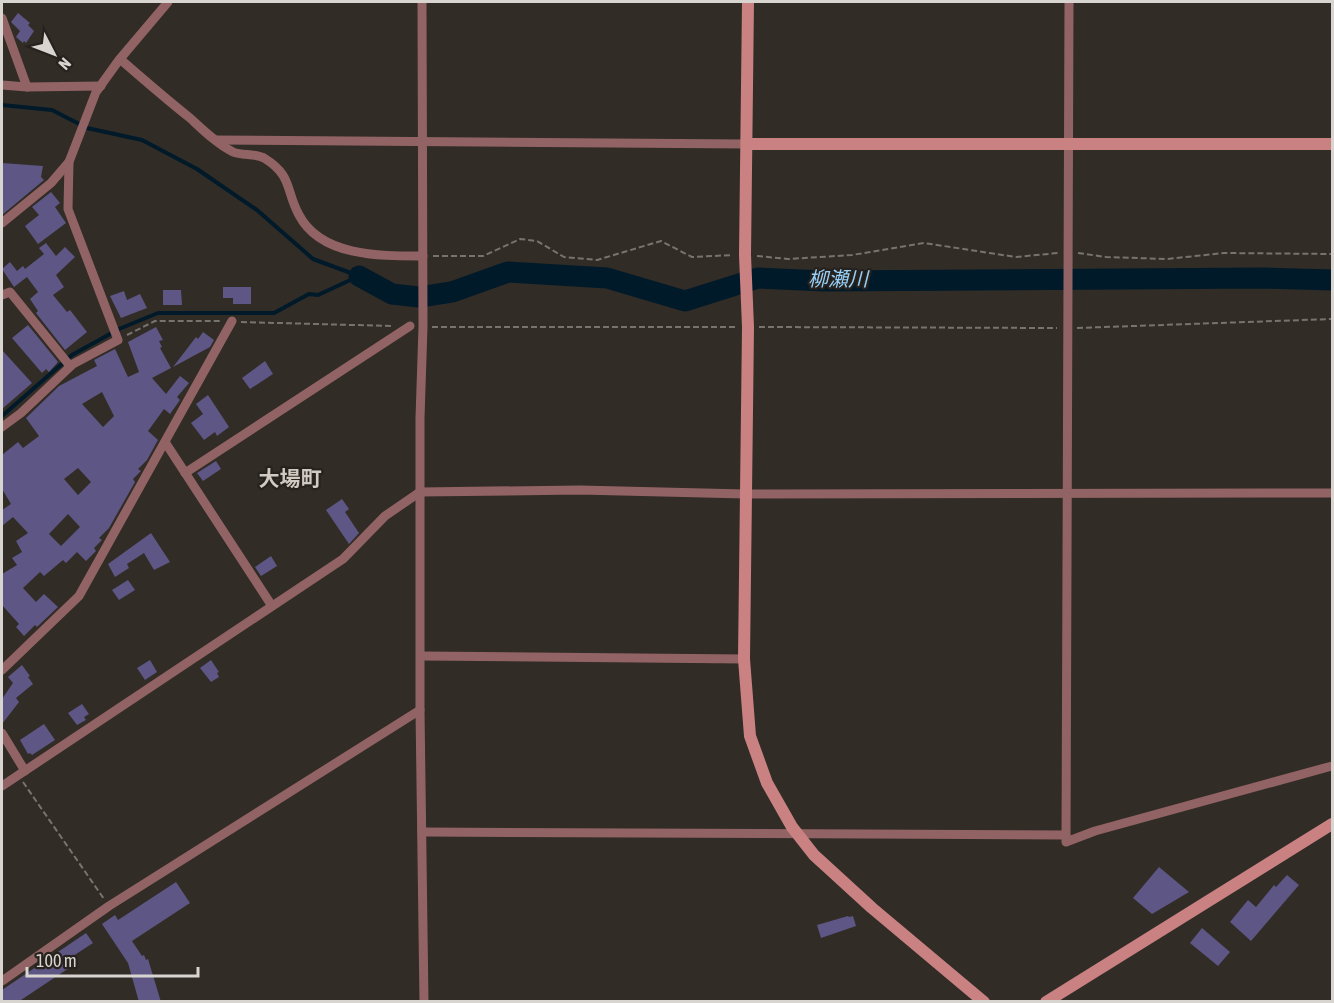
<svg xmlns="http://www.w3.org/2000/svg" width="1334" height="1003" font-family="'Asap Condensed','Noto Sans JP',sans-serif">
	<style>
		.lines { fill: none; stroke-linecap: round; stroke-linejoin: round }
		.stream { stroke: #011a2a; stroke-width: 4 }
		.river { stroke: #011a2a; stroke-width: 21 }
		.building { fill: #5e5685; fill-rule: evenodd }
		.path { stroke: #77736e; stroke-width: 2; stroke-dasharray: 6 3; stroke-linecap: butt }
		.street { stroke: #926364; stroke-width: 9 }
		.secondary { stroke: #ca8182; stroke-width: 12 }
		.labels { text-anchor: middle; stroke-width: 4.5; stroke-linejoin: round; paint-order: stroke }
		.water-label { font-size: 20px; font-style: italic; fill: #96d1fb; stroke: #27221d }
		.quarter-label { font-size: 21px; font-weight: bold; fill: #d1cac3; stroke: #27221d }
	</style>
	<rect width="100%" height="100%" fill="#312c26"/>
	<g class="lines">
		<!-- stream -->
		<g class="stream">
			<polyline points="2,105 52,110 87,128 142,140 197,169 257,210 313,259 359,276"/>
			<polyline points="2,416 72,355 119,329 158,313 274,313 309,294 318,295 359,276"/>
		</g>
		<!-- river -->
		<polyline class="river" points="359,276 392,294 419,297 452,292 508,272 607,278 685,301 758,278 824,281 1262,278 1332,280"/>
	</g>
	<!-- building -->
	<g class="building">
		<polygon points="18,13 30,23 28,25 34,31 26,43 24,41 23,43 16,37 20,31 11,22"/>
		<polygon points="2,163 43,166 41,177 44,180 2,215"/>
		<polygon points="51,192 60,203 55,207 66,223 38,244 25,226 39,215 32,207"/>
		<polygon points="46,243 56,256 65,247 75,257 56,275 64,287 53,295 67,312 70,310 87,332 65,350 36,313 38,311 30,299 38,292 27,277 14,287 2,269 10,262 17,271 23,266 25,269 44,254 39,248"/>
		<polygon points="223,287 251,287 251,304 233,304 233,298 223,298"/>
		<polygon points="163,290 181,290 182,305 163,305"/>
		<polygon points="124,291 127,300 140,294 147,308 121,318 110,296"/>
		<polygon points="28,325 58,362 49,372 46,369 42,373 12,338"/>
		<path d="M156,327L163,340L159,341L162,347L160,348L171,368L152,378L166,394L180,376L189,383L177,397L180,400L170,414L164,409L148,431L158,440L147,460L138,469L141,471L133,479L135,482L109,528L99,538L102,540L94,548L96,551L86,561L77,552L66,563L63,560L44,576L40,572L23,588L36,602L44,594L58,607L39,625L37,627L35,625L24,636L16,627L19,624L2,605V574L17,565L12,558L22,552L16,541L28,533L13,517L2,526V510L11,504L2,489V455L18,442L23,448L39,436L26,418L59,386L97,366L94,360L115,349L128,377L139,372L128,342ZM102,392L114,416L103,427L82,404ZM78,468L91,482L78,495L64,479ZM68,514L80,527L61,546L49,534Z"/>
		<polygon points="203,332 214,340 210,347 173,367 196,337 198,339"/>
		<polygon points="2,350 32,383 2,409"/>
		<polygon points="265,361 273,374 250,389 242,378"/>
		<polygon points="208,395 229,427 217,436 215,432 204,440 191,423 203,414 196,404"/>
		<polygon points="216,461 221,469 203,481 197,473"/>
		<polygon points="342,499 349,509 345,512 359,533 349,544 326,510"/>
		<polygon points="151,533 170,562 154,570 144,553 127,564 129,568 115,577 108,564"/>
		<polygon points="271,556 277,566 261,576 255,567"/>
		<polygon points="128,580 135,590 119,600 112,590"/>
		<polygon points="150,660 157,672 145,680 137,668"/>
		<polygon points="211,660 219,672 217,673 219,677 211,682 200,668"/>
		<polygon points="22,665 30,676 28,677 33,684 16,698 19,702 2,724 2,699 13,683 8,677"/>
		<polygon points="82,704 89,714 84,717 86,720 77,725 68,713"/>
		<polygon points="44,724 55,740 32,755 30,753 28,754 20,740"/>
		<polygon points="1159,867 1189,892 1152,914 1133,898"/>
		<polygon points="1287,875 1299,885 1251,941 1230,922 1248,900 1256,907 1274,885 1276,887"/>
		<polygon points="176,882 190,903 132,941 142,956 144,955 146,960 148,959 161,1002 139,1002 128,963 102,924 115,915 118,920"/>
		<polygon points="848,916 849,917 853,916 856,926 821,938 817,925"/>
		<polygon points="1202,928 1230,952 1218,966 1190,943"/>
		<polygon points="86,933 93,943 67,960 72,966 18,1002 2,1002 2,990"/>
	</g>
	<g class="lines">
		<!-- path -->
		<g class="path">
			<polyline points="1078,253 1106,257 1167,259 1224,253 1332,254"/>
			<polyline points="433,256 483,256 520,239 537,241 564,257 597,260 661,241 692,257 733,255"/>
			<polyline points="757,256 788,259 852,255 924,243 1016,257 1058,253"/>
			<polyline points="241,322 391,326"/>
			<polyline points="432,327 736,327"/>
			<polyline points="759,327 1057,328"/>
			<polyline points="1077,328 1332,319"/>
			<polyline points="127,335 155,321 220,321"/>
			<polyline points="23,782 104,899"/>
		</g>
		<!-- street -->
		<g class="street">
			<polyline points="422,2 423,327 420,418 420,710 424,1002"/>
			<polyline points="1069,2 1066,842 1095,831 1332,766"/>
			<polyline points="2,18 27,87"/>
			<path d="M120,59C143,79 166,99 190,118C203,130 217,144 233,152C242,156 255,153 264,158C293,176 285,189 299,215C321,257 381,256 423,256"/>
			<polyline points="2,85 27,87 101,86"/>
			<polyline points="216,140 747,144"/>
			<polyline points="2,223 51,183 69,162"/>
			<polyline points="2,295 10,292 70,366"/>
			<polyline points="2,427 21,413 73,364 118,340 68,209 69,162 96,92 119,60 168,2"/>
			<polyline points="165,442 272,606"/>
			<polyline points="185,473 410,326"/>
			<polyline points="421,656 744,659"/>
			<polyline points="2,670 79,596 232,321"/>
			<polyline points="2,733 25,771"/>
			<polyline points="2,786 343,559 385,516 420,492 580,490 745,494 1332,493"/>
			<polyline points="422,832 1066,835"/>
			<polyline points="2,981 109,906 420,710"/>
		</g>
		<!-- secondary -->
		<g class="secondary">
			<polyline points="748,2 745,255 748,327 744,659 750,736 767,783 792,827 814,855 872,908 984,1002"/>
			<polyline points="747,144 1332,144"/>
			<polyline points="1046,1002 1332,824"/>
		</g>
	</g>
	<g class="labels">
		<!-- water labels -->
		<g class="water-label">
			<text x="838" y="286">柳瀬川</text>
		</g>
		<!-- quarter labels -->
		<g class="quarter-label">
			<text x="290" y="486">大場町</text>
		</g>
	</g>
	<!-- border -->
	<rect width="1334" height="1003" fill="none" stroke="#d8d5d1" stroke-width="6"/>
	<!-- north arrow -->
	<g transform="translate(54 54) rotate(132)" stroke="#27221d" stroke-width="4.5" paint-order="stroke">
	<path d="M0-4.5L10 22L0 15L-10 22Z" fill="#d8d5d1"/>
	<text y="-9" font-size="16" font-weight="bold" text-anchor="middle" fill="#d8d5d1">N</text>
	</g>
	<!-- scale -->
	<path d="M27 967v9h171v-9" fill="none" stroke="#d8d5d1" stroke-width="3"/>
	<text x="36" y="967" font-size="18" fill="#d8d5d1" stroke="#27221d" stroke-width="4.5" paint-order="stroke">100 m</text>
</svg>
